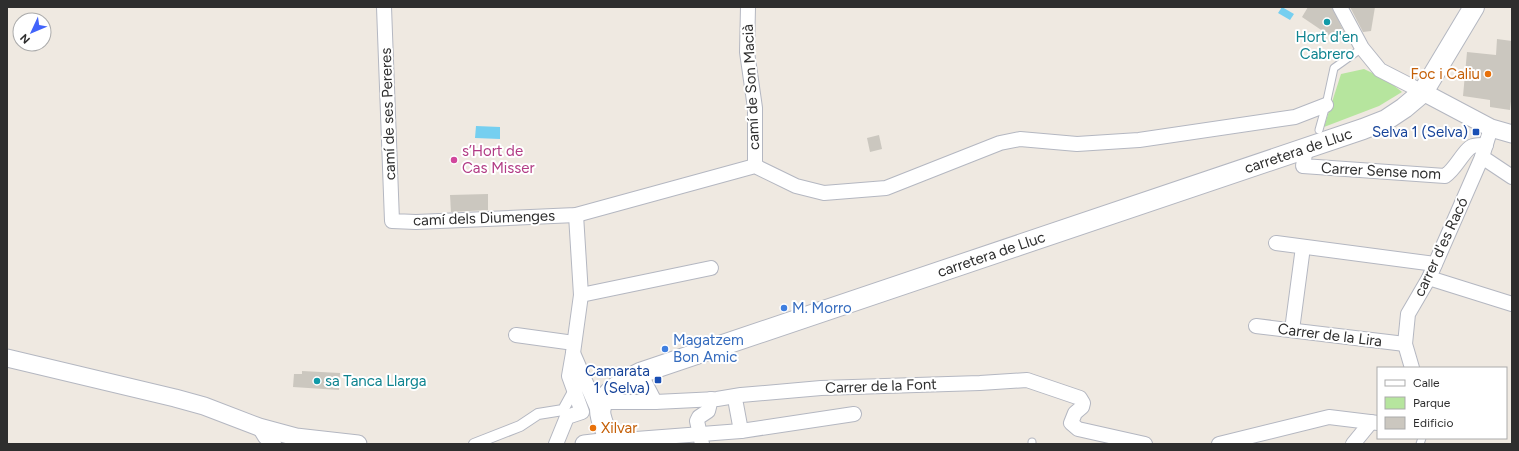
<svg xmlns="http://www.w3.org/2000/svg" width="1519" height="451" font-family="Figtree,sans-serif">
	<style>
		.green { fill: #b6e59e }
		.water { fill: #75cff0 }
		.building { fill: #cbc7bf }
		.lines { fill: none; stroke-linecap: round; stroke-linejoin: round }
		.service-casing { stroke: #b4b7c1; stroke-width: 9 }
		.pedestrian-casing { stroke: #b4b7c1; stroke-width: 12 }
		.minor-casing { stroke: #b4b7c1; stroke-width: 16 }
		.tertiary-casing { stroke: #b4b7c1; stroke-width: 19 }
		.secondary-casing { stroke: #b4b7c1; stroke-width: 22 }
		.service { stroke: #fff; stroke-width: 7 }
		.pedestrian { stroke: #fff; stroke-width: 10 }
		.minor { stroke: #fff; stroke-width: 14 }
		.tertiary { stroke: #fff; stroke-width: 17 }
		.secondary { stroke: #fff; stroke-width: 20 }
		.culture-dot { fill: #0f9aa8; stroke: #fff; stroke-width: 1.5 }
		.food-dot { fill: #e8710a; stroke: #fff; stroke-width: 1.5 }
		.transit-dot { fill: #1a4fb4; stroke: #fff; stroke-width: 1.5 }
		.hotel-dot { fill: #d1479c; stroke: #fff; stroke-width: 1.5 }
		.shop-dot { fill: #3f7fe0; stroke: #fff; stroke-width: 1.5 }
		.labels { text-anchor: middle; stroke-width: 4; stroke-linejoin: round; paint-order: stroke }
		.culture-label { font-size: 15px; fill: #0d838f; stroke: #fff }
		.food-label { font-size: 15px; fill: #c56008; stroke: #fff; text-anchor: end }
		.street-label { font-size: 15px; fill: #2e2e2e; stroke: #fff }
		.transit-label { font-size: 15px; fill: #164399; stroke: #fff; text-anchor: end }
		.hotel-label { font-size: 15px; fill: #b23c85; stroke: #fff; text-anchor: start }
		.shop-label { font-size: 15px; fill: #366cbe; stroke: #fff; text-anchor: start }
	</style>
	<rect width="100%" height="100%" fill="#efe9e1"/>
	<!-- green -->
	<polygon class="green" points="1364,69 1387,80 1402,92 1379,106 1324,127 1341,74"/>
	<!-- water -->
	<g class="water">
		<polygon points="1282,7 1294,14 1290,20 1278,13"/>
		<polygon points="476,126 500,127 500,139 475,138"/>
	</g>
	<!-- building -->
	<g class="building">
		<polygon points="1308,7 1332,7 1344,32 1339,42 1302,17"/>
		<polygon points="1350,7 1375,7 1371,31 1363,32"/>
		<polygon points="1497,39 1512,41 1512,93 1510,110 1490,107 1490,100 1463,96 1467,52 1496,55"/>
		<polygon points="879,135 882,149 870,152 867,138"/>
		<polygon points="488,194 488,210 451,212 450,195"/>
		<polygon points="302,371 340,373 339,390 293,387 294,374 302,374"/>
	</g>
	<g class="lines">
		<!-- service casing -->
		<g class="service-casing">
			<g id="service">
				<polyline points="1319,130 1326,105 1334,68 1362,48"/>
				<polyline points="1032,444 1032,442"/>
				<polyline points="1420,444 1422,438"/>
			</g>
		</g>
		<!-- pedestrian casing -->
		<g class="pedestrian-casing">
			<polyline id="pedestrian" points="474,444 520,426 538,414 563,410 574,390"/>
		</g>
		<!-- minor casing -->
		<g class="minor-casing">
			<g id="minor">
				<polyline points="384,7 392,221 416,222 576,215 755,166 796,186 824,193 886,188 1000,143 1020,139 1077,144 1139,140 1295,117 1326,105"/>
				<polyline points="748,7 747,52 755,108 755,166"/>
				<polyline points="1340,7 1362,48 1380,70 1423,92"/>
				<path d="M1306,148L1303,166L1445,176C1456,169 1464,149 1473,146C1477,145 1482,145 1486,145"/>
				<polyline points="1482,157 1512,177"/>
				<polyline points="1276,243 1435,264"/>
				<polyline points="1429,278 1512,304"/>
				<polyline points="581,295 711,268"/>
				<polyline points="1256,326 1405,344"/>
				<polyline points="1292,330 1303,247"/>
				<polyline points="516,335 574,343"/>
				<polyline points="573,353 581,295 576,215"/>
				<polyline points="1412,368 1405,344 1408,314 1429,278 1482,157 1491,128"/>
				<polyline points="640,373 655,402"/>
				<polyline points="603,402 655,402 717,399 741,395 821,388 980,383 1027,380 1080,398 1083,403 1082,407 1075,413 1071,423 1078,429 1145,444"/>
				<polyline points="736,404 741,431"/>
				<polyline points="259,427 265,437 274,444"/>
				<polyline points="610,441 741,431 854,414"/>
				<polyline points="556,444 567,417 582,412 569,376 573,353 600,415"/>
				<polyline points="702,444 697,421 699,417 708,411 711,399"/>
				<polyline points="1219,444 1329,417 1378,423"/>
				<polyline points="1353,444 1371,422"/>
			</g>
		</g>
		<!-- tertiary casing -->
		<g class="tertiary-casing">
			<g id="tertiary">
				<polyline points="1423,92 1491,128 1512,134"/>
				<polyline points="7,358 175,398 204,406 259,427 296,437 358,444"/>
				<polyline points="584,444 610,441"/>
			</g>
		</g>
		<!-- secondary casing -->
		<g class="secondary-casing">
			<g id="secondary">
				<path id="s1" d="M611,444C608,435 603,426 601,417C595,396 625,380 640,373L1363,129L1386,120L1404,108L1423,92L1474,7"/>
			</g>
		</g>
		<!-- service -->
		<use href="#service" class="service"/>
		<!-- pedestrian -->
		<use href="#pedestrian" class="pedestrian"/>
		<!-- minor -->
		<use href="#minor" class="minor"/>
		<!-- tertiary -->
		<use href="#tertiary" class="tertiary"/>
		<!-- secondary -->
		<use href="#secondary" class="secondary"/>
	</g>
	<!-- markers -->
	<g class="culture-dot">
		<circle cx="1327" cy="22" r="4"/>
		<circle cx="317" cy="381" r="4"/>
	</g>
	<g class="food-dot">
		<circle cx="1488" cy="74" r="4"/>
		<circle cx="593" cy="428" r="4"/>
	</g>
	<g class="transit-dot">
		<rect x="1472" y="128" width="8" height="8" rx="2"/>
		<rect x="654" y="376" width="8" height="8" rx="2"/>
	</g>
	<circle class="hotel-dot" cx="454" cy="160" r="4"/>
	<g class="shop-dot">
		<circle cx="784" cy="308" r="4"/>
		<circle cx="665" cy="349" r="4"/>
	</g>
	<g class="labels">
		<!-- culture labels -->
		<g class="culture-label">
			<text x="1327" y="42">Hort d'en<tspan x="1327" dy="17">Cabrero</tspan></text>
			<text x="325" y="386" text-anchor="start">sa Tanca Llarga</text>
		</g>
		<!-- food labels -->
		<g class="food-label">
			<text x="1480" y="79">Foc i Caliu</text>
			<text x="601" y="433" text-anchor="start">Xilvar</text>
		</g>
		<!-- street labels -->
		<g class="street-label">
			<text transform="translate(751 87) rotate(-93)" y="5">camí de Son Macià</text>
			<text transform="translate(388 114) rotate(-92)" y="5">camí de ses Pereres</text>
			<text dy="5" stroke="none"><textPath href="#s1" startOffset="787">carretera de Lluc</textPath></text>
			<text transform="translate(1381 171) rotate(3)" y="5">Carrer Sense nom</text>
			<text transform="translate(484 218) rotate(-2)" y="5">camí dels Diumenges</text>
			<text transform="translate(1441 247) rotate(-65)" y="5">carrer d'es Racó</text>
			<text dy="5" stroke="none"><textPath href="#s1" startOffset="463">carretera de Lluc</textPath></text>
			<text transform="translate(1330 335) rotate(7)" y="5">Carrer de la Lira</text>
			<text transform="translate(881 386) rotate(-2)" y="5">Carrer de la Font</text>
		</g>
		<!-- transit labels -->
		<g class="transit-label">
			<text x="1468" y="137">Selva 1 (Selva)</text>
			<text x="650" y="376">Camarata<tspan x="650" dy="17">1 (Selva)</tspan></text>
		</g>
		<!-- hotel labels -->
		<g class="hotel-label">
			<text x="462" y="156">s’Hort de<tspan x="462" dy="17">Cas Misser</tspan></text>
		</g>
		<!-- shop labels -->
		<g class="shop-label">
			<text x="792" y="313">M. Morro</text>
			<text x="673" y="345">Magatzem<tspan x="673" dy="17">Bon Amic</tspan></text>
		</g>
	</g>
	<!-- border -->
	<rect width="1519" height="451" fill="none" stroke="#2e2e2e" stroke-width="16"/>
	<!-- legend -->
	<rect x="1377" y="367" width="130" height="72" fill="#ffffff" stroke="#ababab"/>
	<rect x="1385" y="380" width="20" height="6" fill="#ffffff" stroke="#ababab"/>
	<text x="1413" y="387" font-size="12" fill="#2e2e2e">Calle</text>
	<rect x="1385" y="397" width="20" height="12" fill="#b6e59e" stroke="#ababab"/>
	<text x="1413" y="407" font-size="12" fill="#2e2e2e">Parque</text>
	<rect x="1385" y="417" width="20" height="12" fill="#cbc7bf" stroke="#ababab"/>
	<text x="1413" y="427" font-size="12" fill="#2e2e2e">Edificio</text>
	<!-- north arrow -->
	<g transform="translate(32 32) rotate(226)"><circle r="19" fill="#ffffff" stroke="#ababab"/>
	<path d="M0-3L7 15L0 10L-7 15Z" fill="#4264fb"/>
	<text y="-6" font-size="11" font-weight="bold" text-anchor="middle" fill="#2e2e2e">N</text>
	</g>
</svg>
